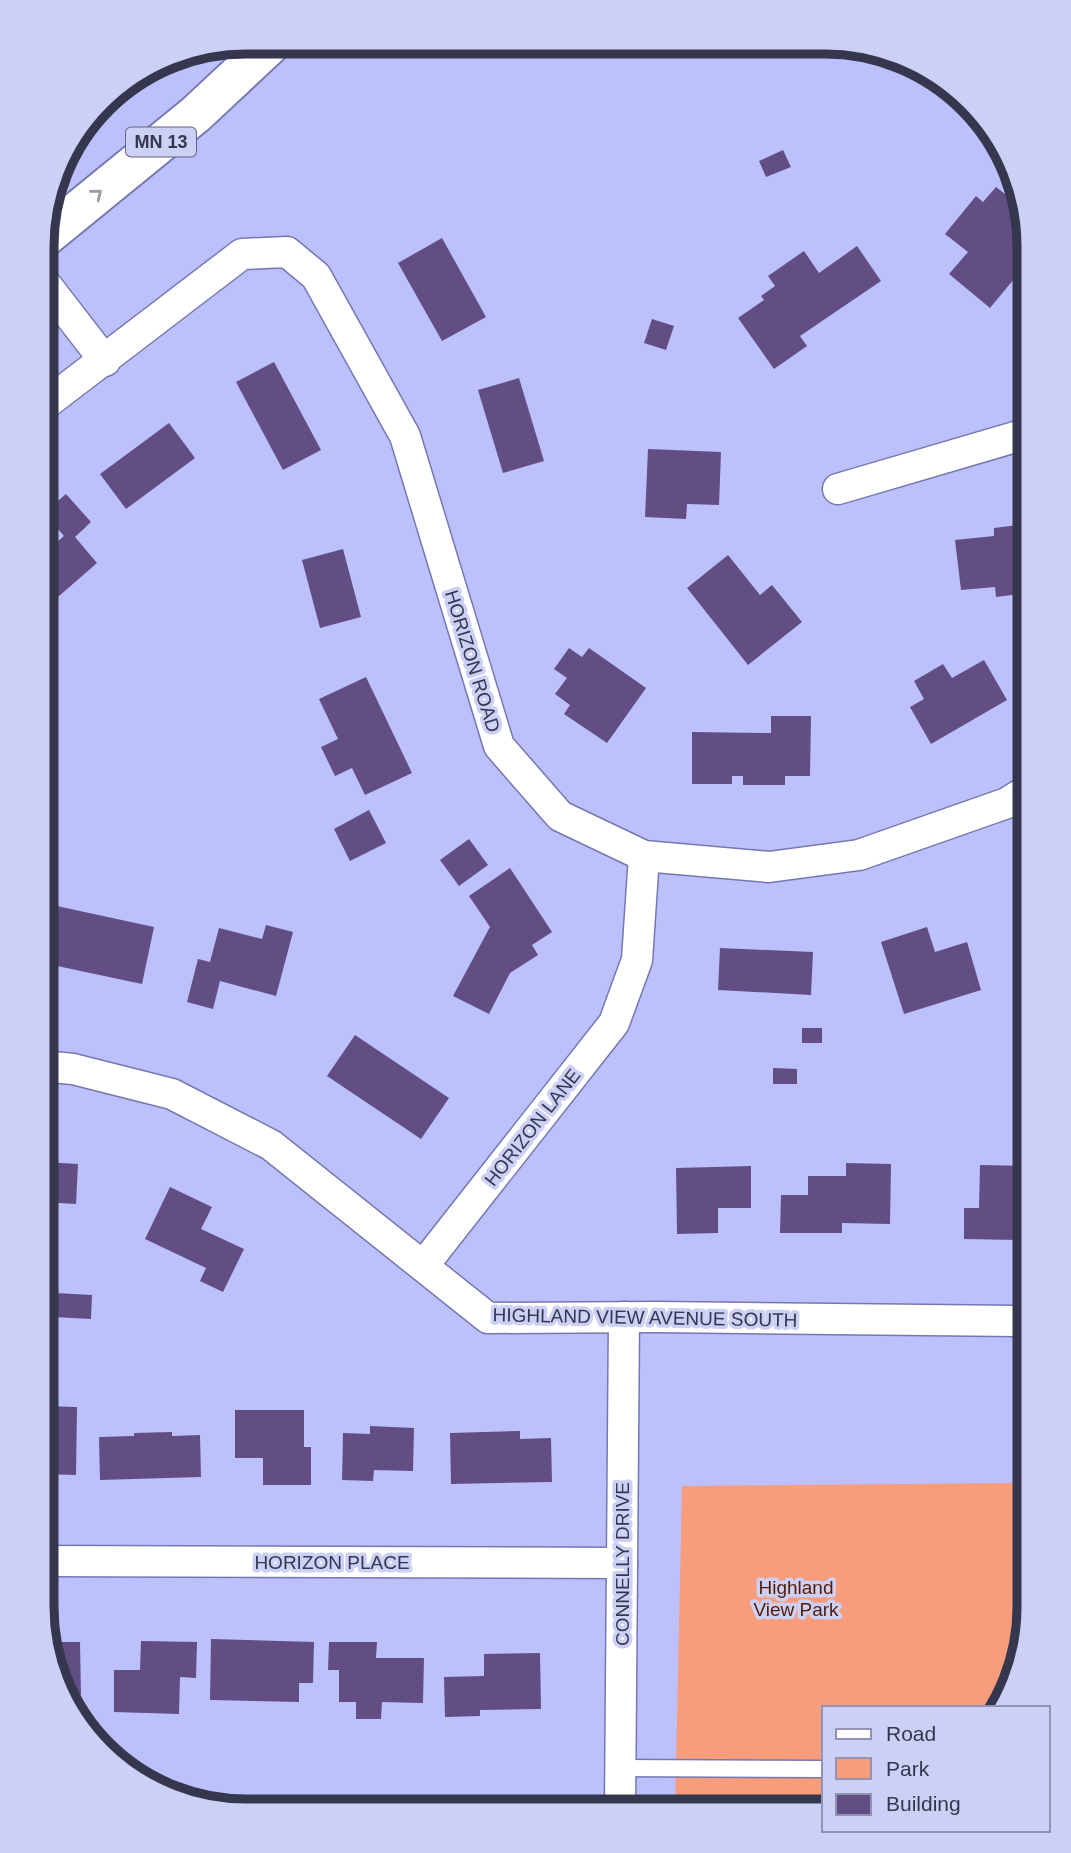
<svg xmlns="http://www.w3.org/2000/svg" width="1071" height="1853" font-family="Arial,sans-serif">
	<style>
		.green { fill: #f79d7c }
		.building { fill: #624e82 }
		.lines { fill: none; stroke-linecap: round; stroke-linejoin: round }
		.lane-casing { stroke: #7578b0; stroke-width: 19 }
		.street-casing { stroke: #7578b0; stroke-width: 33 }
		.highway-casing { stroke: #7578b0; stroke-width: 42 }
		.lane { stroke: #fff; stroke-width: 16 }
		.street { stroke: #fff; stroke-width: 30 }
		.highway { stroke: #fff; stroke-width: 38 }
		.oneway { stroke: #9a9ba7 }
		.labels { text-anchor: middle; stroke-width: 7; stroke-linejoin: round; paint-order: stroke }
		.shield { fill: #cdd0f5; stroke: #636581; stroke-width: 2 }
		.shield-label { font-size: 18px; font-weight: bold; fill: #35374f }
		.street-label { font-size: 19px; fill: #35374f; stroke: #cdd0f5 }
		.park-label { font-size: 19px; fill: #541b03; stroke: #cdd0f5 }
		.rim { fill: none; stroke: #35374f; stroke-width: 9 }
	</style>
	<rect width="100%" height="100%" fill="#bcc1fe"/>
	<!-- green -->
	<polygon class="green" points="1029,1483 1029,1620 996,1708 824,1708 824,1811 675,1811 682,1486"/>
	<!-- building -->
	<g class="building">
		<polygon points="783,150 791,167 766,177 759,161"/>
		<polygon points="996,187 1023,208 1029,247 1029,261 990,308 949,274 968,252 945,234 976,196 983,202"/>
		<polygon points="442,238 486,317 442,341 398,263"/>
		<polygon points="857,246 881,281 800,336 807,346 774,369 738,318 764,300 761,296 775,286 768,276 804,251 819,273"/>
		<polygon points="652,319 674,326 666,350 644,343"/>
		<polygon points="274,362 321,450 283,470 236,382"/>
		<polygon points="519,378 544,461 503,473 478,390"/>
		<polygon points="169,423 195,458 126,509 100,474"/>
		<polygon points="648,449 721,452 719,505 687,504 686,519 645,517"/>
		<polygon points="66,494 91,522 75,537 97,563 43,610 43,554 64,536 44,513"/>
		<polygon points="1025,524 1029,566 1029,593 996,597 995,587 961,590 955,540 994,536 994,528"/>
		<polygon points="343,549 361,617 320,628 302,560"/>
		<polygon points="728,555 760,595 772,585 802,622 748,665 687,588"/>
		<polygon points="569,648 582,657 589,648 646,688 607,743 564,714 570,705 555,694 567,678 554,669"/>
		<polygon points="984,660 1007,700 931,744 910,707 924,699 914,681 943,664 952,678"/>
		<polygon points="366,677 412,773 365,795 352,768 335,776 321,747 338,739 319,699"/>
		<polygon points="771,716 811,716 810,776 785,776 785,785 743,785 743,776 732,776 732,784 692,784 692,732 771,733"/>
		<polygon points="369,810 386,843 350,861 334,829"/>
		<polygon points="469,839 488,865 459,886 440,860"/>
		<polygon points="510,868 552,932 532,945 538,955 510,973 489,1014 453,996 490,927 469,896"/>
		<polygon points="43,903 154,927 142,984 43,963"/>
		<polygon points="266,925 293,932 276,996 220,981 213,1009 187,1002 198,959 210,962 219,928 262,939"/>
		<polygon points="927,927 935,952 967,942 981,990 904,1014 881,942"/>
		<polygon points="720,948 813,952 811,995 718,990"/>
		<rect x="802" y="1028" width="20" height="15"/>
		<polygon points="355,1035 449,1098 421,1139 327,1076"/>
		<polygon points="773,1068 797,1069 797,1084 773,1084"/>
		<polygon points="43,1162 78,1164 76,1204 42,1202"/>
		<polygon points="846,1163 891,1164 890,1224 842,1223 842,1233 780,1233 781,1195 808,1195 808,1176 846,1176"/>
		<polygon points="980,1165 1029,1166 1029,1210 1022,1210 1022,1240 964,1239 964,1208 979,1208"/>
		<polygon points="751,1166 751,1208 718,1208 718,1233 677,1234 676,1168"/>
		<polygon points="170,1187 212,1207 201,1229 244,1249 223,1292 200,1281 206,1268 145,1239"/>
		<polygon points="55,1293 92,1295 91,1319 54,1317"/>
		<polygon points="42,1406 77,1407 76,1475 42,1474"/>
		<polygon points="235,1410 304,1410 304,1447 311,1447 311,1485 263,1485 263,1458 235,1458"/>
		<polygon points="370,1426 414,1428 413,1471 374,1470 373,1481 342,1480 343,1433 370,1434"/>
		<polygon points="520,1431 520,1439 551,1438 552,1482 451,1484 450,1433"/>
		<polygon points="172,1432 172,1436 200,1435 201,1477 100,1480 99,1437 134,1436 134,1433"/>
		<polygon points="211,1639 314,1642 313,1683 299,1683 299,1702 210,1700"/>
		<polygon points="141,1641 197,1642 196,1678 180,1677 179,1714 114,1712 114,1670 140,1670"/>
		<polygon points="48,1642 80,1642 81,1695 69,1695 53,1672"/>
		<polygon points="329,1642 377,1642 376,1658 424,1658 423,1703 382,1702 381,1719 356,1719 356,1702 339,1702 339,1670 328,1670"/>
		<polygon points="540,1653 541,1709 480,1710 480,1716 445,1717 444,1677 484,1676 484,1654"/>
	</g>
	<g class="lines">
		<!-- lane casing -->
		<g class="lane-casing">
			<polyline id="lane" points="620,1768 820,1769"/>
		</g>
		<!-- street casing -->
		<g class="street-casing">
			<g id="street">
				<polyline points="44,282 105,361"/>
				<polyline points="43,406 242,254 287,252 316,276 405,436 499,746 560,816 644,856 769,867 859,855 1007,803 1029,789"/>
				<polyline points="838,489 1029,433"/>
				<polyline points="43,1066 73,1069 172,1094 271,1145 488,1318 657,1317 1029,1321"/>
				<polyline points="423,1266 614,1023 637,960 644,856"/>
				<polyline points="42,1561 622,1563"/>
				<polyline points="620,1810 624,1317"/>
			</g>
		</g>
		<!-- highway casing -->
		<g class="highway-casing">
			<polyline id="highway" points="44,238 196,114 273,42"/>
		</g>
		<!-- lane -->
		<use href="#lane" class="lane"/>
		<!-- street -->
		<use href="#street" class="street"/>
		<!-- highway -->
		<use href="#highway" class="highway"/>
	</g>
	<!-- one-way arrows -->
	<defs><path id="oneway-chevron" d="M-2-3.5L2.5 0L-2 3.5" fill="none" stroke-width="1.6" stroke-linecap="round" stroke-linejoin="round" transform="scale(1.75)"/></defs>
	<use class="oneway" href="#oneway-chevron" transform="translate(97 194) rotate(-39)"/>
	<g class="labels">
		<!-- shield labels -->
		<rect class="shield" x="126" y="127.5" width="70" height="29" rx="5"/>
		<g class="shield-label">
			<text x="161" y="148">MN 13</text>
		</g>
		<!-- street labels -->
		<g class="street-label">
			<text transform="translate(473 661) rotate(73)" y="7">HORIZON ROAD</text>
			<text transform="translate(532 1127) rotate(-52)" y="7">HORIZON LANE</text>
			<text transform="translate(645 1317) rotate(1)" y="7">HIGHLAND VIEW AVENUE SOUTH</text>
			<text x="332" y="1569">HORIZON PLACE</text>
			<text transform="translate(622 1564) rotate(-90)" y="7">CONNELLY DRIVE</text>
		</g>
		<!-- park labels -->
		<g class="park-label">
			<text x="796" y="1594">Highland<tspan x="796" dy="22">View Park</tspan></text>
		</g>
	</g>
	<!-- crop -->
	<path d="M0 0H1071V1853H0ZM246 54H825A192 192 0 0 1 1017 246V1607A192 192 0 0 1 825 1799H246A192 192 0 0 1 54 1607V246A192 192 0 0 1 246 54Z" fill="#cdd0f5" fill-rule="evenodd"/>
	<path class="rim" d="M246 54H825A192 192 0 0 1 1017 246V1607A192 192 0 0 1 825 1799H246A192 192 0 0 1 54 1607V246A192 192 0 0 1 246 54Z"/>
	<!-- legend -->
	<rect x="822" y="1706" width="228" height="126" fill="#cdd0f5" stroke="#9093b3" stroke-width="2"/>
	<rect x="836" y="1729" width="35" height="10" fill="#ffffff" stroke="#9093b3" stroke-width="2"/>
	<text x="886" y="1741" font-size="21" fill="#35374f">Road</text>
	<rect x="836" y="1758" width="35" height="21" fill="#f79d7c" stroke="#9093b3" stroke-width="2"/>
	<text x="886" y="1776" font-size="21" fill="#35374f">Park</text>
	<rect x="836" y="1794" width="35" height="21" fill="#624e82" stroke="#9093b3" stroke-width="2"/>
	<text x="886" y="1811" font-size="21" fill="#35374f">Building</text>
</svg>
